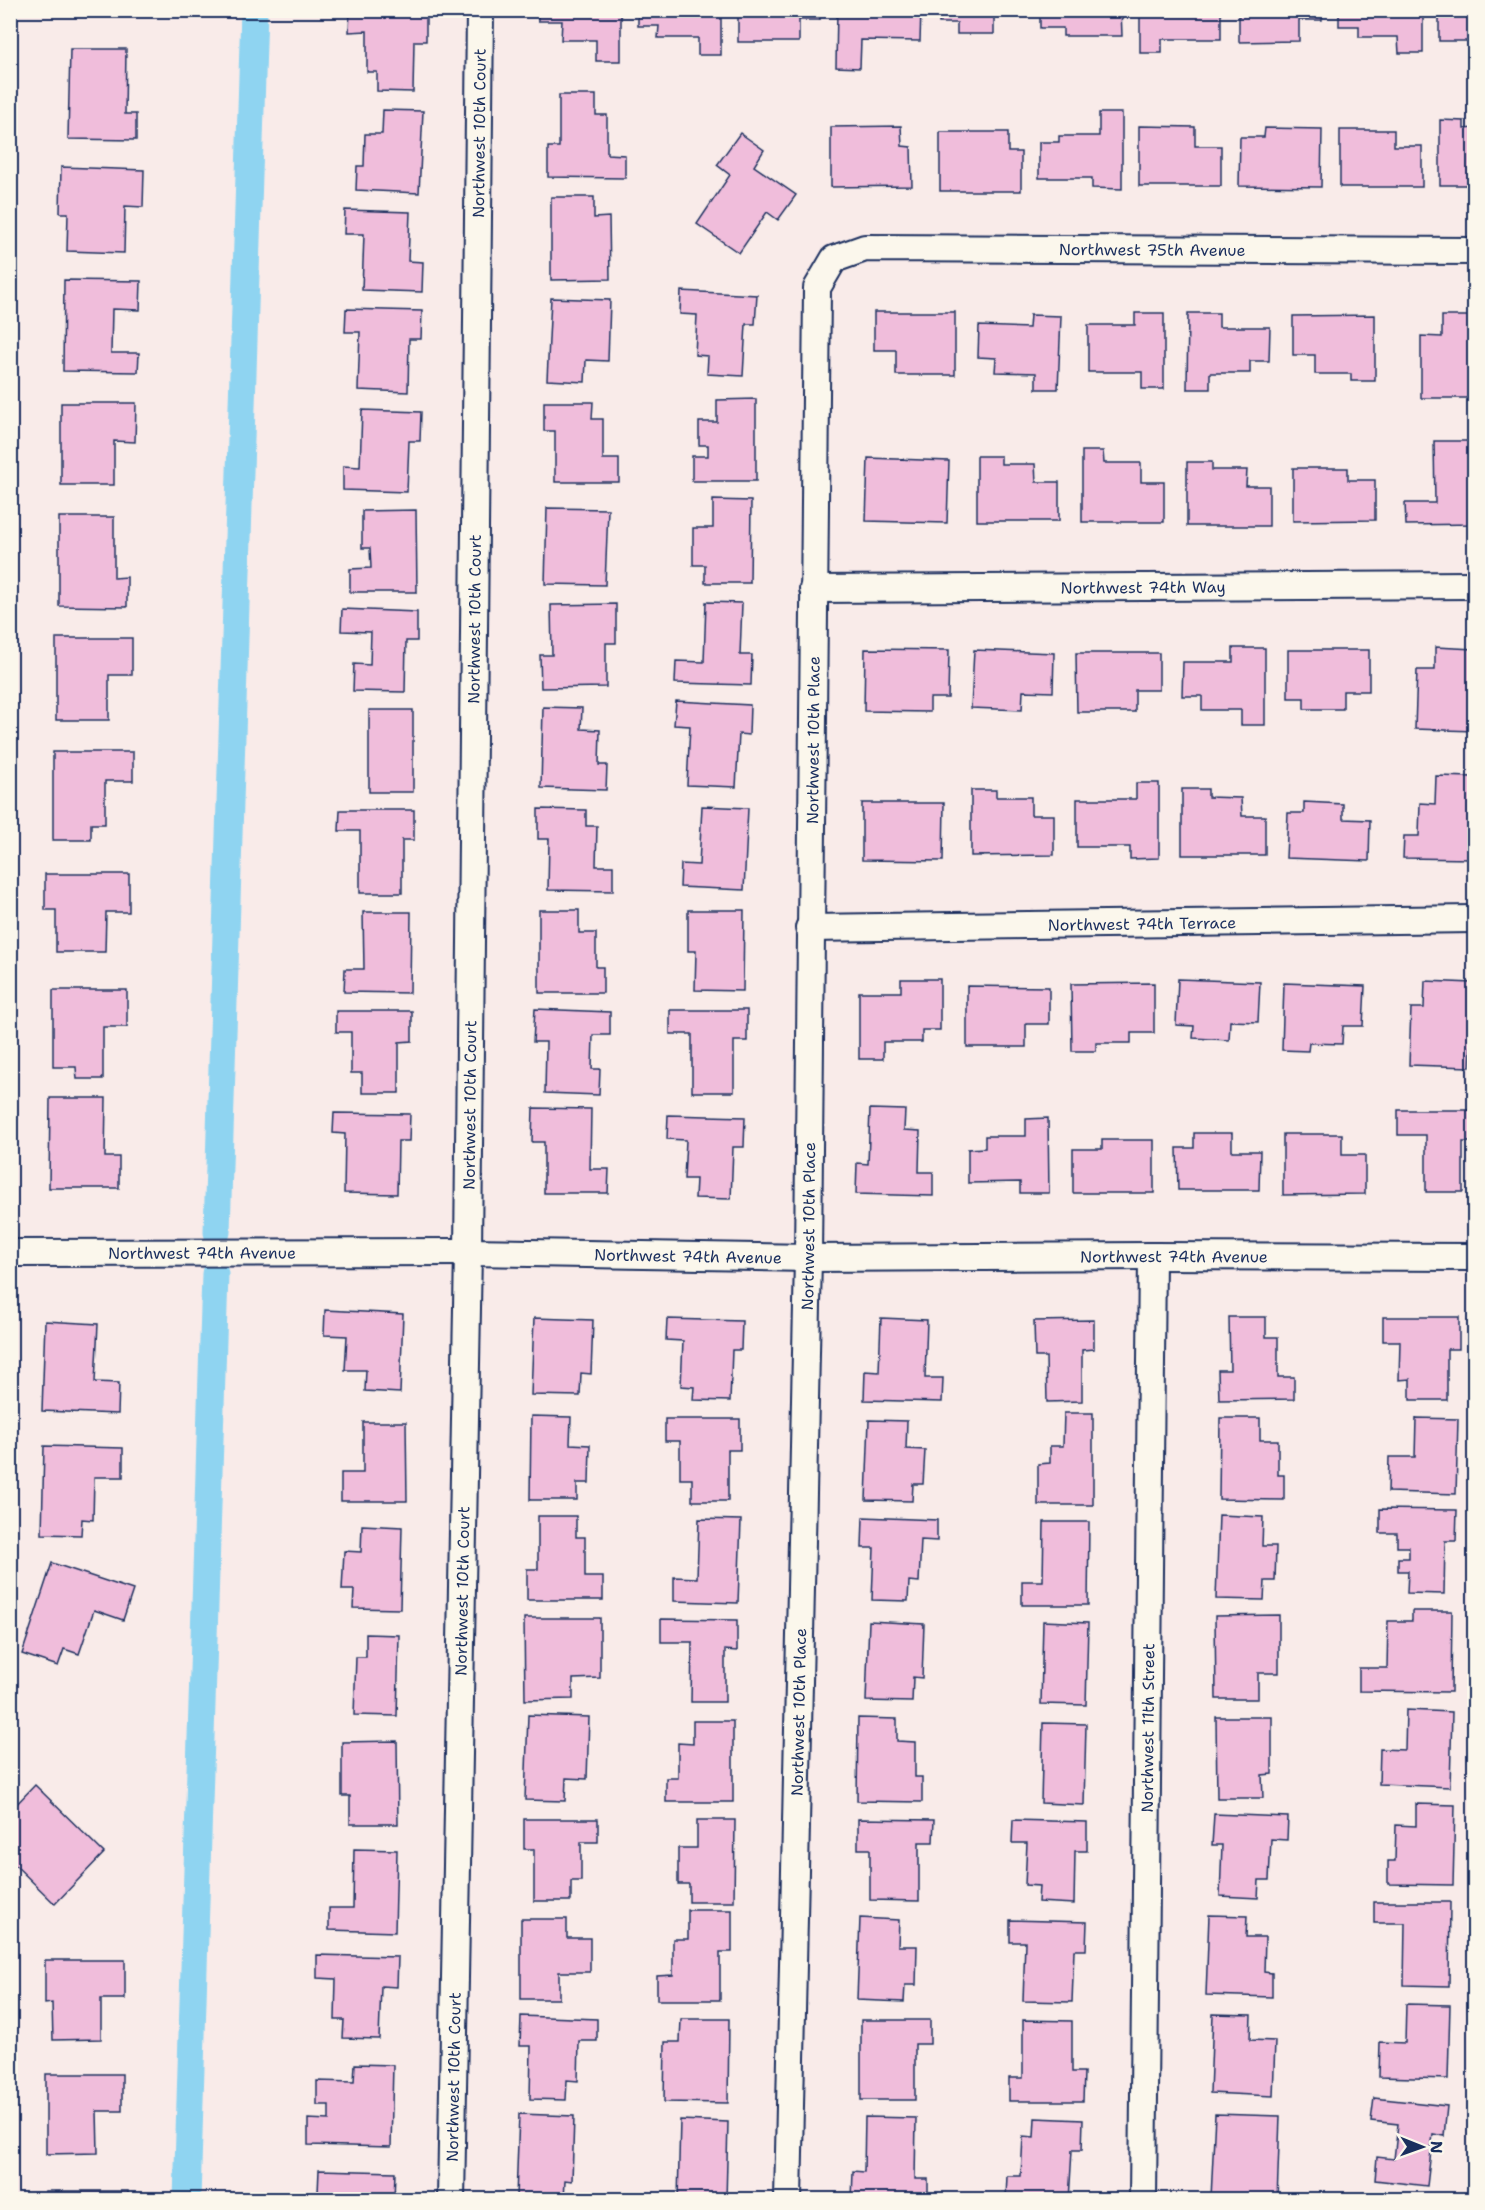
<svg xmlns="http://www.w3.org/2000/svg" width="1485" height="2210" font-family="'Shantell Sans',sans-serif">
	<style>
		.lines { fill: none; stroke-linecap: round; stroke-linejoin: round }
		.canal { stroke: #8fd4f1; stroke-width: 27 }
		.building { fill: #f0bddb; stroke: #1b2f5e; stroke-width: 1.5 }
		.minor-casing { stroke: #1b2f5e; stroke-width: 30 }
		.minor { stroke: #fbf7ec; stroke-width: 26 }
		.labels { text-anchor: middle; stroke-width: 6; stroke-linejoin: round; paint-order: stroke }
		.street-label { font-size: 16px; fill: #1b2f5e; stroke: #fbf7ec }
	</style>
	<rect width="100%" height="100%" fill="#f9ebe9"/>
	<filter id="ink" filterUnits="userSpaceOnUse"><feTurbulence type="fractalNoise" baseFrequency=".0167" numOctaves="2"/><feDisplacementMap in="SourceGraphic" scale="12" xChannelSelector="R" yChannelSelector="G"/><feConvolveMatrix kernelMatrix="1 2 1 2 8 2 1 2 1" color-interpolation-filters="sRGB"/></filter>
	<g filter="url(#ink)">
		<g class="lines">
			<!-- canal -->
			<g class="canal">
				<polyline points="217,1232 254,10"/>
				<polyline points="187,2200 215,1274"/>
			</g>
		</g>
		<!-- building -->
		<g class="building">
			<polygon points="350,10 426,10 426,41 414,41 413,92 377,91 377,72 367,72 367,31 349,32"/>
			<polygon points="538,10 621,10 621,61 596,61 596,40 561,40 562,21 538,21"/>
			<polygon points="638,10 721,10 721,55 698,55 698,38 658,38 659,26 638,26"/>
			<polygon points="738,10 820,10 820,20 799,20 799,42 738,42"/>
			<polygon points="837,10 921,10 920,41 861,40 860,68 836,67"/>
			<polygon points="939,10 1021,10 1021,16 994,16 994,34 957,34 957,23 939,23"/>
			<polygon points="1040,10 1121,10 1122,36 1063,36 1063,28 1040,28"/>
			<polygon points="1140,10 1221,10 1221,39 1162,39 1162,53 1140,53"/>
			<polygon points="1239,10 1322,10 1322,20 1299,20 1299,41 1239,42"/>
			<polygon points="1339,10 1423,10 1423,53 1399,53 1398,37 1359,37 1359,26 1339,26"/>
			<rect x="1439" y="10" width="35" height="31"/>
			<polygon points="70,49 126,49 125,114 136,114 136,140 68,139"/>
			<polygon points="559,95 596,95 596,115 607,115 607,154 625,155 625,178 548,177 548,147 559,147"/>
			<polygon points="383,110 423,111 419,193 356,190 357,166 364,166 365,134 382,134"/>
			<polygon points="1099,113 1122,113 1122,189 1092,188 1092,178 1039,178 1039,142 1059,142 1059,136 1099,136"/>
			<polygon points="1440,120 1464,121 1464,129 1474,128 1474,185 1440,185"/>
			<polygon points="901,126 902,146 911,147 912,186 831,187 831,127"/>
			<polygon points="1139,126 1195,127 1195,146 1221,146 1221,186 1139,186"/>
			<polygon points="1265,128 1322,129 1321,187 1239,186 1240,137 1264,137"/>
			<polygon points="1340,130 1394,130 1394,146 1422,146 1422,187 1340,187"/>
			<polygon points="940,132 1008,132 1008,152 1021,152 1021,191 940,191"/>
			<polygon points="740,133 764,150 754,166 796,195 778,220 767,212 739,253 697,224 730,175 717,165"/>
			<polygon points="61,167 144,170 143,207 125,206 124,253 67,251 68,213 60,213"/>
			<polygon points="551,197 594,197 594,218 609,217 610,279 551,280"/>
			<polygon points="345,210 410,212 408,261 423,262 422,292 362,290 364,234 344,234"/>
			<polygon points="64,280 141,281 140,310 112,309 111,353 139,353 138,372 63,371"/>
			<polygon points="681,291 757,295 755,324 746,324 743,376 707,374 708,356 695,355 697,315 680,314"/>
			<polygon points="551,298 610,300 608,361 586,360 585,382 547,380"/>
			<polygon points="346,309 422,311 421,339 409,339 408,392 358,390 360,332 345,332"/>
			<polygon points="874,312 955,312 955,375 896,375 896,350 874,350"/>
			<polygon points="1135,313 1164,313 1164,389 1142,389 1142,372 1088,372 1088,325 1135,325"/>
			<polygon points="1188,313 1219,313 1219,327 1270,327 1269,361 1250,361 1250,373 1210,373 1210,389 1187,389"/>
			<polygon points="1030,315 1061,316 1058,389 1036,389 1036,373 995,372 996,358 978,357 979,326 1029,328"/>
			<polygon points="1375,315 1375,381 1351,381 1351,374 1315,374 1315,355 1293,355 1293,316"/>
			<polygon points="1442,316 1474,316 1474,398 1421,398 1421,336 1442,337"/>
			<polygon points="756,399 756,481 692,481 692,456 708,456 708,445 699,445 699,422 717,422 717,400"/>
			<polygon points="544,402 593,402 592,419 603,419 603,459 619,459 619,482 555,482 555,431 544,431"/>
			<polygon points="61,403 136,403 135,442 114,441 114,485 61,485"/>
			<polygon points="362,410 421,412 420,441 409,441 407,492 343,490 343,466 360,467"/>
			<polygon points="1434,441 1471,441 1471,494 1474,494 1474,524 1406,525 1405,503 1435,503"/>
			<polygon points="1082,451 1103,451 1104,463 1141,463 1141,482 1164,482 1164,522 1082,522"/>
			<polygon points="977,456 1001,456 1001,464 1035,464 1036,482 1059,482 1059,521 977,521"/>
			<polygon points="868,458 949,461 947,523 866,521"/>
			<polygon points="1187,462 1212,462 1212,470 1247,470 1246,486 1269,486 1269,526 1187,526"/>
			<polygon points="1293,468 1348,468 1348,480 1375,480 1375,520 1293,521"/>
			<polygon points="713,500 751,501 750,583 705,583 705,565 693,565 693,528 713,528"/>
			<polygon points="547,508 608,509 605,585 545,584"/>
			<polygon points="416,510 417,592 350,592 350,569 371,568 370,548 362,548 362,511"/>
			<polygon points="59,517 114,517 114,578 127,577 127,607 59,606"/>
			<polygon points="706,602 742,603 740,655 752,655 751,685 675,683 676,661 704,662"/>
			<polygon points="616,604 616,643 606,643 606,687 541,688 540,655 552,655 551,605"/>
			<polygon points="342,609 417,612 417,641 406,641 405,692 353,691 354,664 370,665 371,632 341,631"/>
			<polygon points="56,638 132,638 132,675 109,675 109,720 56,720"/>
			<polygon points="1435,647 1474,649 1474,731 1415,729 1417,670 1435,670"/>
			<polygon points="1233,648 1265,648 1265,725 1241,725 1241,710 1202,710 1202,696 1182,696 1183,662 1233,662"/>
			<polygon points="865,649 949,650 948,698 930,698 930,712 864,711"/>
			<polygon points="974,650 1054,653 1053,692 1023,691 1022,710 971,708"/>
			<polygon points="1288,650 1369,650 1369,691 1343,691 1343,709 1304,709 1304,698 1288,698"/>
			<polygon points="1076,653 1159,653 1159,690 1135,690 1135,712 1077,712"/>
			<polygon points="676,701 750,705 749,735 739,734 736,787 687,785 690,726 674,725"/>
			<polygon points="543,707 582,708 581,729 600,730 599,765 607,765 606,790 541,788"/>
			<rect x="369" y="710" width="44" height="82"/>
			<polygon points="53,752 133,752 133,781 105,781 105,824 91,824 91,840 53,840"/>
			<polygon points="1436,776 1474,777 1474,859 1403,858 1404,836 1419,836 1420,803 1435,804"/>
			<polygon points="1136,783 1159,783 1159,858 1130,859 1130,847 1077,847 1077,799 1136,799"/>
			<polygon points="1182,789 1208,789 1208,797 1241,798 1242,816 1265,816 1265,855 1182,855"/>
			<polygon points="971,790 996,790 996,797 1031,797 1031,815 1054,815 1054,855 971,856"/>
			<polygon points="1304,802 1343,804 1343,819 1370,820 1369,861 1286,858 1288,813 1304,813"/>
			<polygon points="862,803 944,803 943,861 862,860"/>
			<polygon points="702,806 748,808 744,890 680,887 681,864 699,865"/>
			<polygon points="538,809 586,810 586,826 597,826 596,866 613,866 613,891 548,890 549,839 538,839"/>
			<polygon points="340,810 414,810 414,840 402,840 402,893 360,893 360,831 339,831"/>
			<polygon points="45,874 129,874 129,912 106,912 105,952 56,952 56,910 45,910"/>
			<polygon points="539,910 579,910 579,933 596,933 596,967 603,967 603,993 539,993"/>
			<polygon points="688,910 744,910 743,991 695,990 696,951 688,951"/>
			<polygon points="363,912 411,912 410,993 344,992 345,969 364,969"/>
			<polygon points="901,979 940,979 940,1030 922,1030 922,1042 883,1042 883,1059 859,1059 859,992 901,992"/>
			<polygon points="1178,979 1260,982 1258,1022 1230,1021 1229,1040 1193,1038 1194,1026 1176,1025"/>
			<polygon points="1425,981 1473,983 1470,1067 1409,1065 1411,1008 1424,1008"/>
			<polygon points="1154,983 1154,1033 1131,1033 1131,1043 1096,1043 1096,1051 1072,1051 1071,984"/>
			<polygon points="1284,983 1365,986 1363,1026 1343,1026 1342,1044 1309,1043 1308,1051 1282,1050"/>
			<polygon points="967,986 1049,987 1049,1024 1026,1024 1026,1047 967,1047"/>
			<polygon points="53,990 127,990 127,1027 103,1027 103,1079 77,1079 76,1067 53,1067"/>
			<polygon points="535,1009 610,1012 610,1035 593,1035 592,1069 600,1069 599,1095 545,1093 546,1042 533,1042"/>
			<polygon points="670,1010 747,1010 747,1041 734,1041 734,1092 692,1092 692,1034 670,1034"/>
			<polygon points="336,1011 412,1011 412,1041 399,1042 399,1093 362,1093 362,1073 351,1073 351,1032 336,1032"/>
			<polygon points="50,1098 106,1098 105,1157 119,1157 119,1188 49,1188"/>
			<polygon points="533,1108 591,1109 590,1169 609,1169 608,1193 544,1193 544,1142 532,1142"/>
			<polygon points="870,1109 905,1110 904,1130 920,1131 919,1172 933,1172 933,1196 856,1194 857,1163 868,1164"/>
			<polygon points="1398,1110 1474,1110 1474,1142 1463,1142 1463,1192 1426,1192 1426,1135 1398,1135"/>
			<polygon points="334,1113 410,1114 409,1141 398,1141 397,1194 344,1193 345,1134 333,1133"/>
			<polygon points="668,1115 745,1117 744,1147 733,1147 731,1199 695,1198 696,1179 684,1179 686,1140 667,1139"/>
			<polygon points="1048,1118 1049,1193 1020,1193 1020,1182 968,1183 968,1149 985,1148 985,1136 1026,1136 1026,1119"/>
			<polygon points="1194,1133 1232,1133 1232,1151 1260,1151 1259,1190 1178,1190 1177,1148 1194,1148"/>
			<polygon points="1283,1134 1342,1134 1342,1155 1365,1155 1365,1194 1283,1195"/>
			<polygon points="1102,1140 1154,1140 1154,1193 1073,1193 1073,1149 1102,1149"/>
			<polygon points="325,1310 403,1314 400,1393 365,1391 366,1370 345,1370 347,1336 324,1335"/>
			<polygon points="1229,1317 1266,1317 1266,1337 1278,1337 1278,1377 1294,1377 1294,1399 1219,1400 1218,1370 1230,1370"/>
			<polygon points="1383,1317 1459,1317 1459,1349 1447,1349 1447,1400 1410,1400 1410,1379 1399,1380 1400,1341 1383,1341"/>
			<polygon points="534,1318 593,1320 591,1374 581,1373 580,1396 531,1395"/>
			<polygon points="881,1318 927,1320 925,1378 943,1378 942,1402 864,1400 865,1371 879,1372"/>
			<polygon points="667,1319 742,1321 741,1350 732,1350 730,1401 693,1400 694,1387 681,1386 683,1341 666,1340"/>
			<polygon points="1094,1320 1094,1349 1082,1350 1082,1401 1047,1402 1046,1357 1035,1357 1034,1321"/>
			<polygon points="45,1321 98,1324 95,1382 119,1383 118,1414 42,1411"/>
			<polygon points="1064,1413 1093,1413 1093,1505 1038,1505 1038,1464 1050,1463 1050,1446 1063,1446"/>
			<polygon points="531,1416 571,1417 570,1444 590,1445 589,1483 577,1483 577,1500 530,1500"/>
			<polygon points="1220,1418 1260,1418 1260,1440 1278,1440 1278,1475 1284,1475 1284,1500 1219,1499"/>
			<polygon points="1416,1418 1458,1419 1456,1494 1388,1492 1389,1457 1415,1457"/>
			<polygon points="665,1419 740,1419 740,1450 728,1450 728,1501 692,1501 692,1479 680,1479 680,1441 665,1441"/>
			<polygon points="869,1420 907,1421 906,1449 925,1450 923,1484 913,1484 912,1501 866,1500"/>
			<polygon points="363,1422 406,1422 407,1501 341,1501 341,1473 363,1473"/>
			<polygon points="44,1446 123,1448 123,1477 94,1477 93,1520 82,1519 81,1535 42,1534"/>
			<polygon points="1380,1509 1457,1510 1456,1541 1445,1541 1444,1594 1407,1593 1408,1571 1398,1571 1398,1558 1409,1558 1409,1547 1397,1547 1397,1533 1380,1533"/>
			<polygon points="1219,1515 1263,1517 1262,1546 1276,1546 1275,1581 1265,1581 1264,1600 1216,1599"/>
			<polygon points="538,1516 576,1516 576,1537 585,1537 585,1577 603,1577 603,1600 527,1600 527,1569 538,1569"/>
			<polygon points="863,1517 937,1520 937,1541 921,1540 919,1582 909,1581 908,1601 872,1600 874,1548 862,1548"/>
			<polygon points="699,1519 741,1520 738,1603 674,1601 674,1577 697,1578"/>
			<polygon points="1044,1522 1089,1522 1088,1605 1022,1605 1022,1581 1043,1581"/>
			<polygon points="362,1525 402,1527 400,1609 353,1608 354,1590 342,1590 344,1551 361,1552"/>
			<polygon points="52,1563 133,1590 123,1620 94,1610 79,1654 64,1649 58,1666 22,1654"/>
			<polygon points="1412,1611 1452,1611 1451,1692 1359,1691 1359,1668 1387,1668 1388,1621 1412,1621"/>
			<polygon points="1279,1615 1279,1673 1258,1673 1258,1699 1216,1699 1215,1616"/>
			<polygon points="524,1618 600,1618 600,1678 573,1679 573,1699 525,1700"/>
			<polygon points="661,1619 737,1620 737,1651 725,1650 725,1702 691,1702 692,1642 661,1642"/>
			<polygon points="869,1621 924,1624 922,1678 913,1677 912,1702 866,1701"/>
			<polygon points="1043,1621 1088,1623 1086,1705 1041,1704"/>
			<polygon points="366,1634 399,1635 397,1716 354,1715 356,1657 366,1657"/>
			<polygon points="1406,1710 1452,1712 1450,1787 1379,1784 1380,1749 1405,1750"/>
			<polygon points="528,1715 589,1717 587,1779 566,1778 565,1801 525,1800"/>
			<polygon points="1216,1717 1272,1717 1272,1774 1262,1775 1263,1798 1217,1798"/>
			<polygon points="858,1718 897,1719 897,1741 915,1742 915,1777 922,1777 922,1802 857,1801"/>
			<polygon points="693,1721 733,1721 733,1802 666,1802 666,1778 678,1778 678,1743 693,1744"/>
			<polygon points="1043,1723 1086,1724 1084,1805 1041,1803"/>
			<polygon points="397,1741 398,1824 350,1824 350,1796 342,1796 342,1742"/>
			<polygon points="35,1785 104,1853 55,1904 10,1860 10,1811"/>
			<polygon points="1416,1804 1455,1805 1453,1885 1388,1884 1388,1861 1395,1861 1396,1825 1416,1826"/>
			<polygon points="1214,1814 1288,1817 1287,1840 1271,1839 1269,1880 1259,1880 1258,1898 1220,1896 1222,1845 1212,1845"/>
			<polygon points="524,1819 598,1819 598,1842 581,1842 581,1881 571,1881 571,1901 534,1901 534,1849 524,1849"/>
			<polygon points="858,1819 934,1820 933,1842 919,1842 919,1901 870,1900 870,1849 858,1849"/>
			<polygon points="697,1820 735,1820 734,1902 689,1902 689,1884 678,1884 678,1848 697,1848"/>
			<polygon points="1013,1820 1087,1822 1087,1851 1075,1851 1074,1904 1038,1902 1039,1886 1025,1885 1027,1843 1012,1843"/>
			<polygon points="354,1849 397,1850 395,1932 329,1930 329,1908 353,1908"/>
			<polygon points="1374,1902 1450,1902 1449,1986 1404,1985 1405,1923 1374,1923"/>
			<polygon points="688,1910 732,1910 732,1952 720,1952 720,2000 657,2000 657,1976 673,1975 673,1939 688,1939"/>
			<polygon points="1209,1915 1247,1916 1246,1937 1265,1937 1264,1972 1272,1973 1272,1997 1206,1995"/>
			<polygon points="860,1918 899,1920 898,1946 917,1946 916,1985 905,1985 904,2002 857,2000"/>
			<polygon points="521,1919 567,1919 567,1938 590,1938 590,1972 559,1972 559,1999 521,1999"/>
			<polygon points="1010,1920 1087,1922 1086,1950 1074,1950 1072,2002 1023,2001 1025,1942 1010,1942"/>
			<polygon points="317,1955 398,1957 397,1987 381,1986 379,2039 343,2038 344,2020 335,2020 336,1979 317,1978"/>
			<polygon points="45,1960 125,1960 125,1999 101,1999 101,2039 53,2040 52,2003 45,2004"/>
			<polygon points="1406,2004 1450,2005 1448,2079 1379,2077 1380,2042 1405,2043"/>
			<polygon points="1213,2014 1251,2015 1250,2040 1275,2041 1273,2096 1210,2093"/>
			<polygon points="521,2016 597,2019 597,2041 579,2041 578,2081 567,2080 566,2100 530,2099 531,2046 520,2046"/>
			<polygon points="681,2019 729,2019 728,2103 664,2102 665,2042 680,2042"/>
			<polygon points="861,2020 930,2020 930,2044 915,2044 915,2100 861,2100"/>
			<polygon points="1023,2020 1072,2021 1072,2072 1084,2072 1083,2101 1009,2101 1009,2078 1023,2078"/>
			<polygon points="355,2064 393,2065 391,2147 308,2145 308,2119 329,2120 329,2105 317,2105 317,2081 354,2082"/>
			<polygon points="46,2074 122,2074 122,2111 97,2111 98,2153 46,2154"/>
			<polygon points="1374,2098 1447,2106 1444,2136 1433,2134 1427,2186 1375,2180 1377,2157 1394,2159 1398,2124 1371,2121"/>
			<polygon points="519,2114 574,2116 572,2181 565,2180 564,2199 516,2198"/>
			<polygon points="1215,2114 1280,2116 1277,2200 1211,2198"/>
			<polygon points="865,2117 916,2118 915,2179 928,2179 928,2200 852,2200 853,2171 864,2172"/>
			<polygon points="1035,2118 1083,2120 1082,2150 1072,2150 1069,2200 1006,2198 1007,2176 1021,2176 1023,2136 1034,2137"/>
			<polygon points="680,2120 728,2122 726,2200 678,2200"/>
			<polygon points="319,2170 395,2172 394,2200 336,2200 336,2194 318,2193"/>
			<rect x="45" y="2191" width="83" height="9"/>
		</g>
		<g class="lines">
			<!-- minor casing -->
			<g class="minor-casing">
				<g id="minor">
					<path id="s1" d="M813,589L1474,585"/>
					<path id="s2" d="M809,928L1474,919"/>
					<path id="s3" d="M10,1253L468,1252L808,1258L1152,1256L1474,1257"/>
					<path id="s4" d="M451,2200L468,1252L480,10"/>
					<path id="s5" d="M788,2200L808,1258L817,288L834,259L865,248L1474,251"/>
					<path id="s6" d="M1143,2200L1152,1256"/>
				</g>
			</g>
			<!-- minor -->
			<use href="#minor" class="minor"/>
		</g>
	</g>
	<g class="labels">
		<!-- street labels -->
		<g class="street-label">
			<text dy="6" stroke="none"><textPath href="#s4" startOffset="2067">Northwest 10th Court</textPath></text>
			<text dy="6" stroke="none"><textPath href="#s5" startOffset="2266">Northwest 75th Avenue</textPath></text>
			<text dy="6" stroke="none"><textPath href="#s1" startOffset="330">Northwest 74th Way</textPath></text>
			<text dy="6" stroke="none"><textPath href="#s4" startOffset="1581">Northwest 10th Court</textPath></text>
			<text dy="6" stroke="none"><textPath href="#s5" startOffset="1460">Northwest 10th Place</textPath></text>
			<text dy="6" stroke="none"><textPath href="#s2" startOffset="333">Northwest 74th Terrace</textPath></text>
			<text dy="6" stroke="none"><textPath href="#s4" startOffset="1095">Northwest 10th Court</textPath></text>
			<text dy="6" stroke="none"><textPath href="#s5" startOffset="974">Northwest 10th Place</textPath></text>
			<text dy="6" stroke="none"><textPath href="#s3" startOffset="192">Northwest 74th Avenue</textPath></text>
			<text dy="6" stroke="none"><textPath href="#s3" startOffset="678">Northwest 74th Avenue</textPath></text>
			<text dy="6" stroke="none"><textPath href="#s3" startOffset="1164">Northwest 74th Avenue</textPath></text>
			<text dy="6" stroke="none"><textPath href="#s4" startOffset="609">Northwest 10th Court</textPath></text>
			<text dy="6" stroke="none"><textPath href="#s5" startOffset="488">Northwest 10th Place</textPath></text>
			<text dy="6" stroke="none"><textPath href="#s6" startOffset="472">Northwest 11th Street</textPath></text>
			<text dy="6" stroke="none"><textPath href="#s4" startOffset="123">Northwest 10th Court</textPath></text>
		</g>
	</g>
	<!-- margin -->
	<rect width="1485" height="2210" fill="none" stroke="#fbf7ec" stroke-width="36"/>
	<rect x="18" y="18" width="1449" height="2174" fill="none" stroke="#1b2f5e" stroke-width="2" filter="url(#ink)"/>
	<!-- north arrow -->
	<g transform="translate(1422 2147) rotate(91)" stroke="#fbf7ec" stroke-width="4.5" paint-order="stroke">
	<path d="M0-4.5L10 22L0 15L-10 22Z" fill="#1b2f5e"/>
	<text y="-9" font-size="16" font-weight="bold" text-anchor="middle" fill="#1b2f5e">N</text>
	</g>
</svg>
